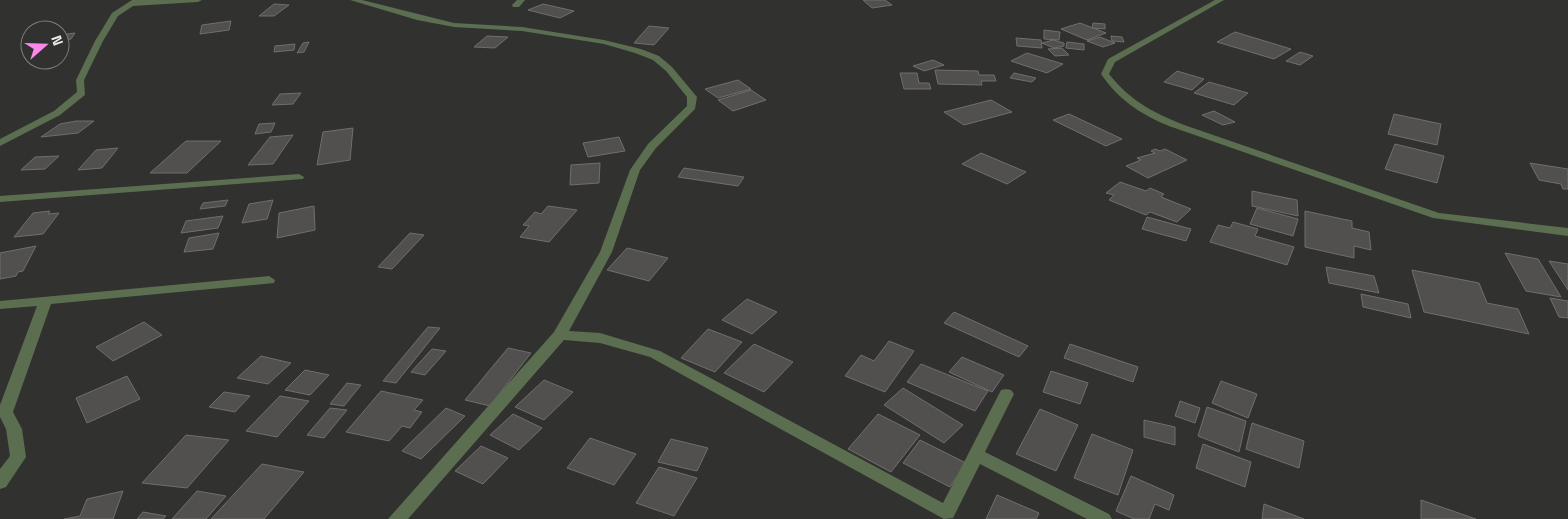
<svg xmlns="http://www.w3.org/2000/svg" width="1568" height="519" font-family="'Space Grotesk',sans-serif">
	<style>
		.building { fill: #52504e; stroke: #706f6c }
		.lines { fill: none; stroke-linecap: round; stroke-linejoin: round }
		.minor { fill: #5b6e50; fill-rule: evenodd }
	</style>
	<rect width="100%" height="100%" fill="#31312f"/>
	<!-- building -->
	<g class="building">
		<polygon points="863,0 885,0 892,5 872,8"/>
		<polygon points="274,4 289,5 274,16 259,16"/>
		<polygon points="543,4 574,11 560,18 528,10"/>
		<polygon points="231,21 229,30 200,34 202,25"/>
		<polygon points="1080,23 1106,33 1087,40 1061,29"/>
		<polygon points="1093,23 1105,24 1105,29 1092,28"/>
		<polygon points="649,26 669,28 654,45 634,43"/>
		<polygon points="1044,30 1060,32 1059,40 1044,39"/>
		<polygon points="1235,32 1291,49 1274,59 1217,42"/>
		<polygon points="75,33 71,39 60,41 60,35"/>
		<polygon points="487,36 508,37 495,48 474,47"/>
		<polygon points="1111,36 1122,37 1124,42 1112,41"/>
		<polygon points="1100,37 1115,43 1103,47 1087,41"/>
		<polygon points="1016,38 1041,40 1042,48 1017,46"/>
		<polygon points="1053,40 1064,43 1064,46 1054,48 1042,43"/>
		<polygon points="309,42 304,52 297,53 303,43"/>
		<polygon points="1067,42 1084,44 1084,50 1066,48"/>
		<polygon points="295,44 294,50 274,52 275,46"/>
		<polygon points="1062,48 1069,55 1055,56 1048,49"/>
		<polygon points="1300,52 1313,56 1300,65 1286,61"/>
		<polygon points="1027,53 1063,64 1047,73 1011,61"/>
		<polygon points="933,60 944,65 924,71 913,66"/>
		<polygon points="935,70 978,71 979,75 994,75 996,81 981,81 982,85 938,84"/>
		<polygon points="1177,71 1204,79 1192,90 1164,82"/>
		<polygon points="900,73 917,73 919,83 929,83 931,89 904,89"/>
		<polygon points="1014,73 1036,78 1032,82 1010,78"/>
		<polygon points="738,80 751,89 718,98 705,89"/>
		<polygon points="1209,82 1248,93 1234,105 1194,93"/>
		<polygon points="751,90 766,100 733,111 718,100"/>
		<polygon points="301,93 293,104 272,105 280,94"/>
		<polygon points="991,100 1012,112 964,125 944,112"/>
		<polygon points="1214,111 1235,122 1223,125 1202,115"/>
		<polygon points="1069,114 1122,139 1106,146 1053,120"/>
		<polygon points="1394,114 1441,124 1437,145 1388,134"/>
		<polygon points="76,121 94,121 78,133 41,137 60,124"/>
		<polygon points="275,123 271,132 255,134 259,124"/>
		<polygon points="353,128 350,160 317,165 323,132"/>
		<polygon points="293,135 273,164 248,165 270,137"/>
		<polygon points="619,137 625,151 588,157 583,143"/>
		<polygon points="186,141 221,141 187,173 150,173"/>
		<polygon points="1395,144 1444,156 1437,183 1385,169"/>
		<polygon points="118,148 102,168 78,170 96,150"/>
		<polygon points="1155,149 1160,151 1165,149 1187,160 1148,178 1126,166 1141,160 1137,158 1155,153 1151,151"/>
		<polygon points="981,153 1026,172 1007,184 962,164"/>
		<polygon points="59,156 45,169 21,170 35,157"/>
		<polygon points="600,163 599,183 570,185 571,165"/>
		<polygon points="1530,163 1568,169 1568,189 1563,189 1561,184 1539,180"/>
		<polygon points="684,168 744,177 738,186 678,177"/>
		<polygon points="1120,182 1146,191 1150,188 1164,194 1161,197 1191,209 1177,222 1150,212 1146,215 1109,200 1114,195 1106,193"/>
		<polygon points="1252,191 1297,200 1298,216 1252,206"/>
		<polygon points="228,200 225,206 200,209 203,203"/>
		<polygon points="273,200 267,219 242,223 249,204"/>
		<polygon points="314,206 315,230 277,238 279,213"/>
		<polygon points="548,206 577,210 549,242 520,237 529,226 523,225 535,212 541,214"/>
		<polygon points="1257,208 1298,219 1293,236 1250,224"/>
		<polygon points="50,211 48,214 59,213 43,234 14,237 33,213"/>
		<polygon points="1305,211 1352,221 1352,228 1369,232 1371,250 1354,246 1354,258 1305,247"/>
		<polygon points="223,216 218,228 181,233 186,221"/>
		<polygon points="1147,217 1191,229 1186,241 1142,229"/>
		<polygon points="1233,222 1258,229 1255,236 1294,247 1287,265 1210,242 1218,225 1230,228"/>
		<polygon points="219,233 213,249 184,252 189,238"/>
		<polygon points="410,233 424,235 392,269 378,267"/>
		<polygon points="36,246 23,271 18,272 16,276 0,279 0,253"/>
		<polygon points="627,248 668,258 649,281 607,270"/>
		<polygon points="1505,253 1538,259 1561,297 1526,291"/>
		<polygon points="1549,261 1568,264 1568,290"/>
		<polygon points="1326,267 1374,276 1379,293 1329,283"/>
		<polygon points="1412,270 1479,283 1487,303 1518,309 1529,334 1424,312"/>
		<polygon points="1361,294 1408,304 1411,318 1363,307"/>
		<polygon points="1550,298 1568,301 1568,318 1559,317"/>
		<polygon points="747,299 777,312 752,334 722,320"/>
		<polygon points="954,312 1028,346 1019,357 944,323"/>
		<polygon points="144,322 162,335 113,361 96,347"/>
		<polygon points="428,327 440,328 396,383 383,381"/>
		<polygon points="708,329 742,342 715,372 681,358"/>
		<polygon points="889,341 914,351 885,392 845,376 861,355 874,361"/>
		<polygon points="754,344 793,362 764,392 724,373"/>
		<polygon points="1070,344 1138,367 1133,382 1064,358"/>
		<polygon points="508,348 531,353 490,406 465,400"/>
		<polygon points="432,349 446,351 425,375 411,372"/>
		<polygon points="261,356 291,363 268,384 237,378"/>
		<polygon points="962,357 1004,375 992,392 949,372"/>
		<polygon points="921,364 988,391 975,411 907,382"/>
		<polygon points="305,370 329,375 310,395 285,390"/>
		<polygon points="1051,371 1088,383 1080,404 1043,392"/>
		<polygon points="127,376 140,399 87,423 76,398"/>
		<polygon points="544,380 573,392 544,420 515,407"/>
		<polygon points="1221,381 1257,394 1248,418 1212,403"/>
		<polygon points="347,383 361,385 344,406 330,404"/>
		<polygon points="903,388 963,425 944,443 884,405"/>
		<polygon points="381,391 423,400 414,410 422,412 410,428 402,426 389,441 346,432"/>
		<polygon points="224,392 250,396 235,412 209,407"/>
		<polygon points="280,396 309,401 277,437 246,431"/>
		<polygon points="1180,401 1200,408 1195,423 1175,416"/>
		<polygon points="1207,407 1246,421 1239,452 1198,436"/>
		<polygon points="330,408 347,410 324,438 307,435"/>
		<polygon points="446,408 465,416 421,459 402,451"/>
		<polygon points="1040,409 1078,425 1056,471 1016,454"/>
		<polygon points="513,414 542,428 519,450 490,435"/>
		<polygon points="878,414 920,435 891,472 848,449"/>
		<polygon points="1144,420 1175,427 1175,445 1144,437"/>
		<polygon points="1252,423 1304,441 1299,468 1246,449"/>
		<polygon points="1092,434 1133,450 1118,495 1074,478"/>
		<polygon points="186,435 229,440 187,488 142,483"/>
		<polygon points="590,438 636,454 614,485 567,468"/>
		<polygon points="671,439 708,448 697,471 658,462"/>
		<polygon points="920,440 966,463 950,487 903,463"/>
		<polygon points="1203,444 1251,462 1245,487 1196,468"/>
		<polygon points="481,446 508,458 483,484 455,471"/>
		<polygon points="262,464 304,472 264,519 211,519"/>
		<polygon points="659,467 697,478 674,516 636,503"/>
		<polygon points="1131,476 1174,495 1169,510 1155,504 1149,519 1134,519 1116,511"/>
		<polygon points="123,491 113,519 64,519 80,516 87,499"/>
		<polygon points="197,491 226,496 206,519 172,519"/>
		<polygon points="997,495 1039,513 1036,519 986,519"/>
		<polygon points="1421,500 1476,519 1421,519"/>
		<polygon points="1264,504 1304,519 1262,519"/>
		<polygon points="143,512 166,516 163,519 137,519"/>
	</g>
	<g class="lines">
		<!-- minor -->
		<g class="minor">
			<polygon points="132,0 202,0 198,2 133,6 118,16 103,41 84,80 85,95 60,115 0,146 0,139 54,111 77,92 76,80 95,41 112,13"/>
			<polygon points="350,0 362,0 454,23 522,27 604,40 641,49 659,56 672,67 697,97 695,109 656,148 640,170 612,252 569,331 600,333 660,351 943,503 1001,390 1006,389 1011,390 1014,394 985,452 1109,514 1112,519 1087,519 980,464 953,518 944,519 650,357 600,343 564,340 408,519 388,519 554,332 600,252 630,170 648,144 687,106 687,97 666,71 653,60 635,53 604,44 522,31 454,27 417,20"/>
			<polygon points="517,0 525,0 519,7 513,7 512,5"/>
			<path d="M1215,0H1224L1115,62L1109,74C1131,102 1157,115 1190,127L1439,213L1568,228V236L1433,218L1169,126C1140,114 1119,100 1101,74L1108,59Z"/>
			<polygon points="299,174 304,177 303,179 0,202 0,196"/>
			<polygon points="269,276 275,280 274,283 51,304 13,412 22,429 26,457 6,487 0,489 0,469 10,456 6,429 0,417 0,405 37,306 0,309 0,301"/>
		</g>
	</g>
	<!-- north arrow -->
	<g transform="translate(45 45) rotate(70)"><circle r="24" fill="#31312f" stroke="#7d7d7b"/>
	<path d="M0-4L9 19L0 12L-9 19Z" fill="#f888ea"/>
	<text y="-8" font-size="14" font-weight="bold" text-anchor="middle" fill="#eeeeec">N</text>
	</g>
</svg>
